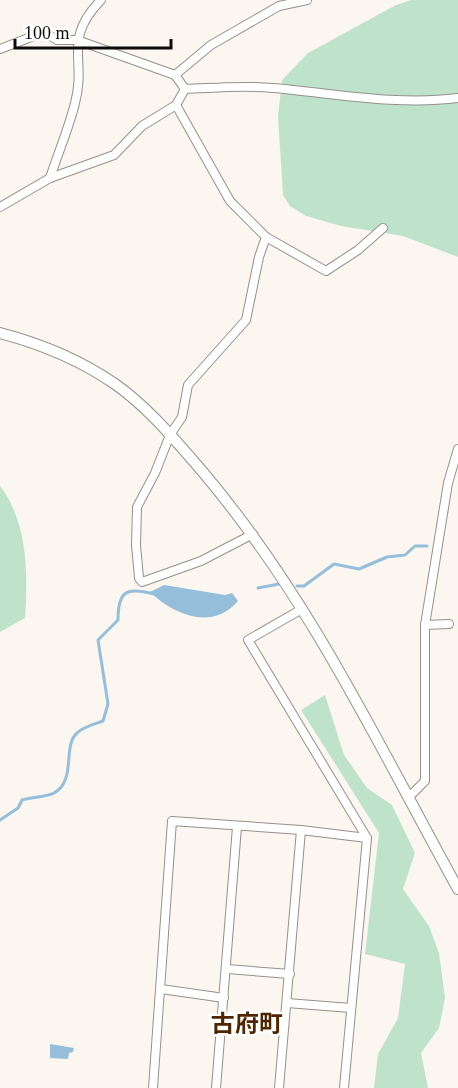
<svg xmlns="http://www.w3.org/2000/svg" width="458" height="1088" font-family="'Times New Roman','Noto Sans JP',serif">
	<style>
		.green { fill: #bfe3ca }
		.water { fill: #95bedb }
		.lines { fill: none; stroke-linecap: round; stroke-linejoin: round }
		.stream { stroke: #95bedb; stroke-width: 3 }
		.minor-casing { stroke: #96908c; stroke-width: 10 }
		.tertiary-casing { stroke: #96908c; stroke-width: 12 }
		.minor { stroke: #fff; stroke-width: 8 }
		.tertiary { stroke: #fff; stroke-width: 10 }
		.labels { text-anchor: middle; stroke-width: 5; stroke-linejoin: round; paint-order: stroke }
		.quarter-label { font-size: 24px; font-weight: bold; fill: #502600; stroke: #fff }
	</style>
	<rect width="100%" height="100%" fill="#fcf6f1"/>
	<!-- green -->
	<g class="green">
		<polygon points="411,0 458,0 458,257 403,236 341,226 306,216 290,206 283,195 278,117 282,80 308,53 396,5"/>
		<path d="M0,486C28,522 28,575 25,618L0,632Z"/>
		<polygon points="325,695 344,755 367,788 392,805 415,853 403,889 429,926 439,953 445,998 439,1028 421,1053 428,1088 374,1088 378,1054 398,1018 405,964 365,954 379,833 301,710"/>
	</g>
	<!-- water -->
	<g class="water">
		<path d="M164,585L225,595L232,593L238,601C213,631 174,615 150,592Z"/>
		<polygon points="50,1044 74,1048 73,1052 69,1053 68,1059 50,1058"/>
	</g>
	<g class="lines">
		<!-- stream -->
		<g class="stream">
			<polyline points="297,586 304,586 334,564 359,569 387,557 405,555 415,546 427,546"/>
			<polyline points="258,588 279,584"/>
			<path d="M0,820L18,808L22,800C31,797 47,797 54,793C77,780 62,746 77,733C83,727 95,724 103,721L108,704L98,640L118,620C118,590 127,587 154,594"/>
		</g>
		<!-- minor casing -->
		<g class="minor-casing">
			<g id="minor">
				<polyline points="0,49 44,32 57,40 77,40 175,75 185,89"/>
				<polyline points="175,75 211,45 279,6 307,0"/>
				<path d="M185,89C214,88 244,85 273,88C333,93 397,106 458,98"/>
				<polyline points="176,105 230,201 266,237 326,271 358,250 383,228"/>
				<path d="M50,178C58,153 69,128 75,103C87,59 62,40 101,0"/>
				<polyline points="0,207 50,178 114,155 142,126 176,105 185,89"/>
				<polyline points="253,534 201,561 142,582 139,578 136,545 137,507 155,473 170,435 182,417 188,385 246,320 259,257 266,237"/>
				<polyline points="302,609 248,640 367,838 344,1088"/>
				<polyline points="425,625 449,624"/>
				<polyline points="408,798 425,781 425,625 448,483 458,449"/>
				<polyline points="227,969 290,974"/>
				<polyline points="161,989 224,998"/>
				<polyline points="287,1003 351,1008"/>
				<polyline points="153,1088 172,821 301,830 367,838"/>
				<polyline points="216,1088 237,827"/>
				<polyline points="279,1088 301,830"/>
			</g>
		</g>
		<!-- tertiary casing -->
		<g class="tertiary-casing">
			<path id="tertiary" d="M0,333C42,344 79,359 115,384C148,407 176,441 202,471C309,597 379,746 458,889"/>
		</g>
		<!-- minor -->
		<use href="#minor" class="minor"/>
		<!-- tertiary -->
		<use href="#tertiary" class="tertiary"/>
	</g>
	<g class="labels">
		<!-- quarter labels -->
		<g class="quarter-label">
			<text x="247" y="1032">古府町</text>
		</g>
	</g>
	<!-- scale -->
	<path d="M15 39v9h156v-9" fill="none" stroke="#0e0c0b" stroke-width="3"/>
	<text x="24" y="39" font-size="18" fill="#0e0c0b" stroke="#ffffff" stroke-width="4.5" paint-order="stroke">100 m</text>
</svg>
